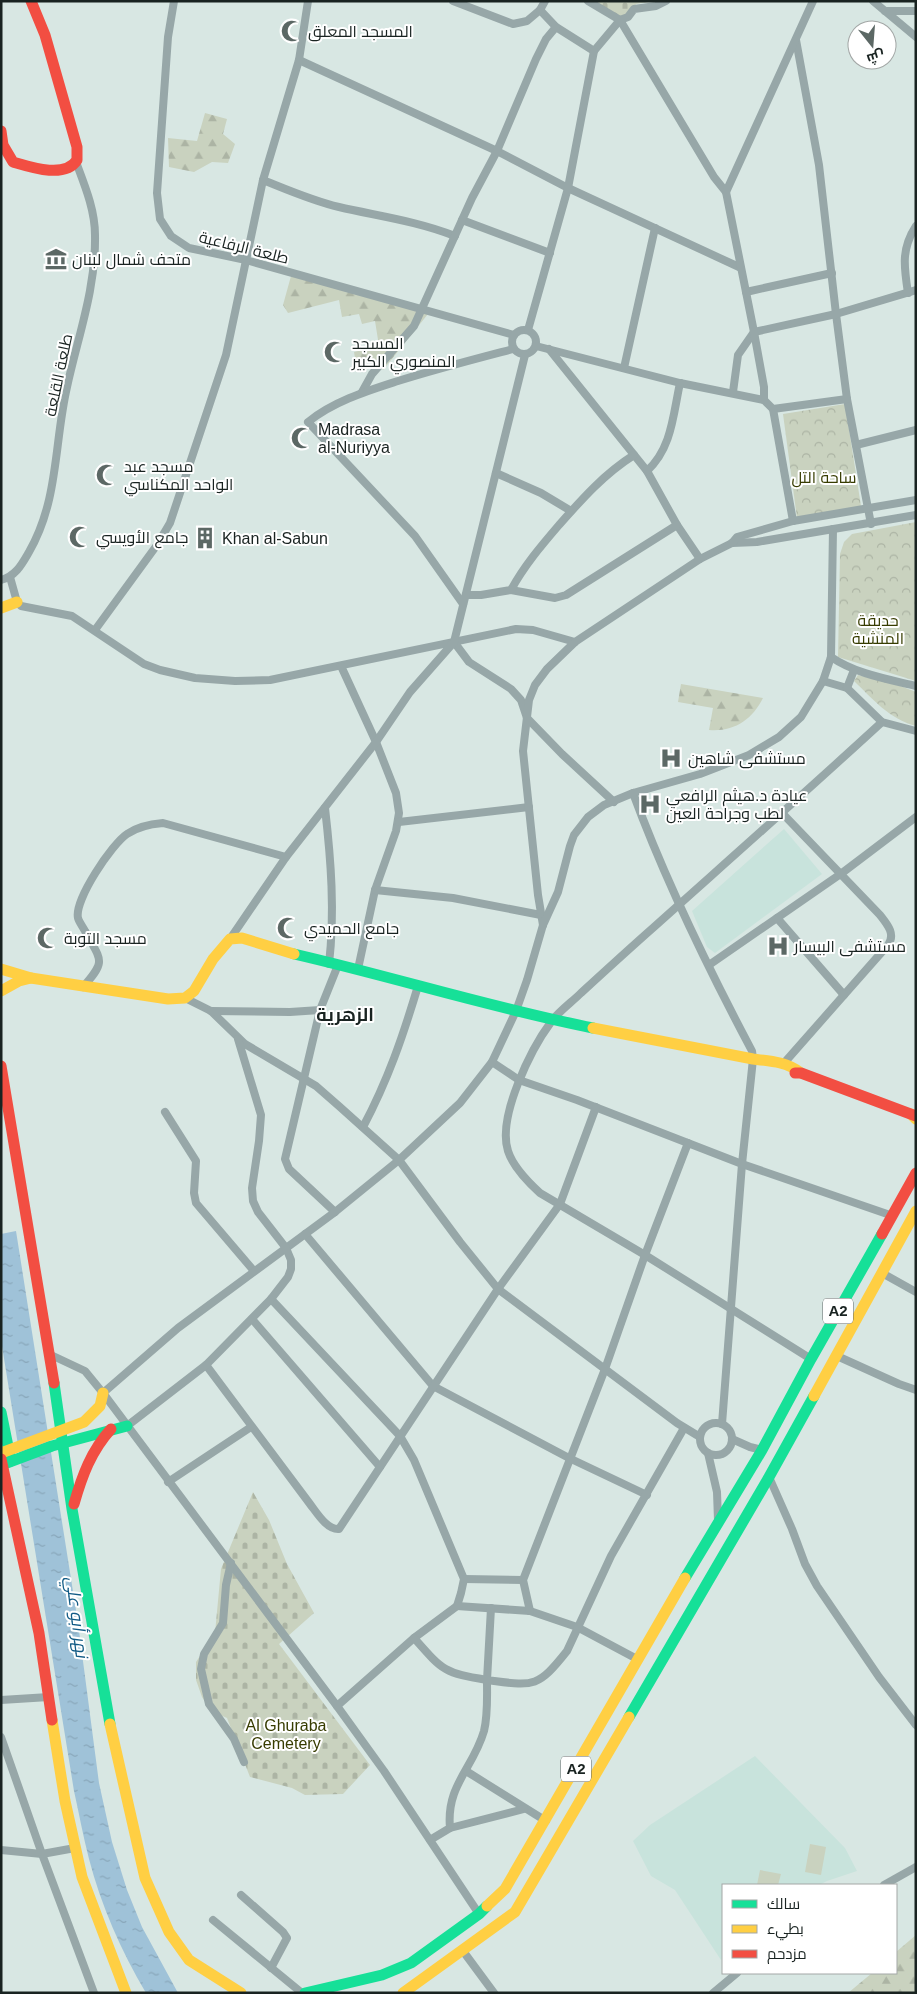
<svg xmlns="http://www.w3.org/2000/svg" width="917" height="1994" font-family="Arial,Cairo,sans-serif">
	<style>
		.built { fill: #c8e3dc }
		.forest { fill: url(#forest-firs) }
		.cemetery { fill: url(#cemetery-stones) }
		.park { fill: url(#park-crowns) }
		.pitch { fill: #c9d2bf }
		.water { fill: url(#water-ripples) }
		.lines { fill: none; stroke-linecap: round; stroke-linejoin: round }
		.street { stroke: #97a7a8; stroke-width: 8 }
		.fast { stroke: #16e098; stroke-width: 11 }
		.slow { stroke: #ffcf43; stroke-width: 11 }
		.jam { stroke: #f24e42; stroke-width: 11 }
		.labels { text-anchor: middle; stroke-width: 4; stroke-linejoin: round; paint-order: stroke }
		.shield { fill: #fff; stroke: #5e6564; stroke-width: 1 }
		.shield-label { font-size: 15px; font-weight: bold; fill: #192321 }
		.poi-label { font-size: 16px; fill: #192321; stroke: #fff; text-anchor: start }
		.street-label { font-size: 16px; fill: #192321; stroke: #fff }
		.park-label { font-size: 16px; fill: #373c00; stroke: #fff }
		.neighbourhood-label { font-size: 18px; font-weight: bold; fill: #192321; stroke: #fff }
		.water-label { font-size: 18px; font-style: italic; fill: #125b85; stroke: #fff }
	</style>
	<defs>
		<pattern id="forest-firs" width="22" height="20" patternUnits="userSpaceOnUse" patternTransform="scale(1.25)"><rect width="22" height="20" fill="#c9d2bf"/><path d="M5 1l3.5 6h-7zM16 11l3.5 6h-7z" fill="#acb4a4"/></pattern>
		<pattern id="cemetery-stones" width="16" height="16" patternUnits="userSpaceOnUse" patternTransform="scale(1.25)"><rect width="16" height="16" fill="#c9d2bf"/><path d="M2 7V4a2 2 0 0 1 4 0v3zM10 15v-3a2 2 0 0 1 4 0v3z" fill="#acb4a4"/></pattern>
		<pattern id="park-crowns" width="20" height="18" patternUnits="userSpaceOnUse" patternTransform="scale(1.25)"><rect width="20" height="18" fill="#c9d2bf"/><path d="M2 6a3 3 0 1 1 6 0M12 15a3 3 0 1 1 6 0" fill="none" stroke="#acb4a4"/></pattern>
		<pattern id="water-ripples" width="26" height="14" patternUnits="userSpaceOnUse" patternTransform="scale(1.25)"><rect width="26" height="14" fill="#9fc2d8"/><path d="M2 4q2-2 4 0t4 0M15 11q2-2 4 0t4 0" fill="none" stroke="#88a6b9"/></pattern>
	</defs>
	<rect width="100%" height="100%" fill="#d8e7e3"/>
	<!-- built -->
	<g class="built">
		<polygon points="784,829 822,874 715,953 707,947 692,911"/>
		<polygon points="755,1756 845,1848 857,1871 827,1881 819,1885 723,1885 723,1958 721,1960 675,1890 651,1876 633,1841 650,1825"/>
	</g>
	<!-- forest -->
	<g class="forest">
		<polygon points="205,113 227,119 223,134 235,144 228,163 212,162 194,172 169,167 168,138 197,141"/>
		<polygon points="291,276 428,314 383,370 377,360 356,364 354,352 379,346 375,321 362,324 359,314 342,317 339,300 288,313 283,305"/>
		<path d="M681,684L763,698C752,720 734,732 709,730L713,708L678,702Z"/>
		<polygon points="916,1935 916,1993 848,1993 872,1973 896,1973 896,1952"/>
	</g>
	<!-- cemetery -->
	<g class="cemetery">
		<polygon points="593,1 655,1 636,4 624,25"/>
		<polygon points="253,1492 269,1520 287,1564 314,1613 279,1644 370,1765 343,1794 305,1795 292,1788 250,1777 227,1718 211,1711 202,1697 196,1680 196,1662 215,1633 221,1569"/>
	</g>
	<!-- park -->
	<g class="park">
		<polygon points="845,404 861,506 797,518 783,414"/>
		<polygon points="916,522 916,681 838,657 840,554 844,542 852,534"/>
		<path d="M858,675L898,685L916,692V726C889,719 873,699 854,681Z"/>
	</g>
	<!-- pitch -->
	<g class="pitch">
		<polygon points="810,1844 826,1847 821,1875 805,1872"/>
		<polygon points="760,1870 781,1874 778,1885 757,1885"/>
	</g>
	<!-- water -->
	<path class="water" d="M16,1231L78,1623L99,1783L112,1842L127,1890L142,1927L178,1993H146C121,1951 101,1905 89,1859C83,1836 79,1813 74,1791L1,1340V1234Z"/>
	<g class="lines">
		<!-- street -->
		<g class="street">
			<polyline points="174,1 168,37 157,193 160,219 171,236 189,248 246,260 514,335"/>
			<polyline points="453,1 513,24 527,21 540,10"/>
			<polyline points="545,1 540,10 556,27 594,51 620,20 628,17 634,9 656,6 666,1"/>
			<polyline points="588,1 620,20 714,177 726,192"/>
			<polyline points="873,1 916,37"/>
			<polyline points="885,11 916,11"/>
			<polyline points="796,40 819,165 836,314 847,399 871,524"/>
			<polyline points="299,60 497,151 568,188 739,267"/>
			<path d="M263,180C288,190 313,201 339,207C378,216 417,221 455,236"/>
			<polyline points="462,220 550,253"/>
			<polyline points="746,292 832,273"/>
			<path d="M908,293C904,267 901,249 916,226"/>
			<circle cx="524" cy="342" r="12"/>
			<polyline points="528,330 568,188 594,51"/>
			<polyline points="536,346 680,383 764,400 773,409 847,399"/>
			<polyline points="549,349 647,471 677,525 700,559"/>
			<polyline points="624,368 655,228"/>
			<polyline points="362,392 372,374 414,326 472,198 497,151 536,59 546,39 556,27"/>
			<polyline points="733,392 738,355 754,332 836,314 916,290"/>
			<polyline points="764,400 764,387 754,332 726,192 813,1"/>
			<polyline points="773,409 793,521"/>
			<polyline points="856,445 916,430"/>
			<path d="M647,471C672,448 673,415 680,383"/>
			<polyline points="496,473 541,493 571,511"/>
			<polyline points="732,543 757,542 916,515"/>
			<polyline points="10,577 17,602 21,606 72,616 144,664 160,670 195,678 235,681 270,680 516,629 533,630 575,642"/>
			<path d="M1,580C16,576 22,564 29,552C59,500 54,443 67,387C78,336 96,289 95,235C95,210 85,186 76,162"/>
			<polyline points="511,590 555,598 566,595 677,525"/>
			<path d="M466,595H481L511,590C524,566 541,546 559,525C582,499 604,474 634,455"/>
			<path d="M463,604L415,536L308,422C334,401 367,391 398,381C436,369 475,359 513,349"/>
			<polyline points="95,630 157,545 170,523 226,355 263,180 299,60 308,1"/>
			<polyline points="454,642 469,662 511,689 521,700 527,718 562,754 614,802"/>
			<path d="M831,657C856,674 887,679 916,686"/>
			<polyline points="341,666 376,742 396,793 399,813 396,831 375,890 358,969"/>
			<polyline points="823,681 847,688 882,722 916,731"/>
			<polyline points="847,688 854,670"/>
			<path d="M633,793C665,880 708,968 752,1051L753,1059L742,1164L722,1424"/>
			<path d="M325,808C331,860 335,912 329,964"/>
			<path d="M783,814L880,915C887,924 896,934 888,945L785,1062"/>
			<polyline points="399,822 529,807"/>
			<polyline points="375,890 453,898 541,915"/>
			<polyline points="777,918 844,995"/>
			<polyline points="543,925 538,895 523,751 529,700 535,685 547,669 575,642 700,559 732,543 737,537 793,521 916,500"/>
			<polyline points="230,939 286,857 376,742 410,692 454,642 525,355"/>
			<polyline points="709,965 842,873 916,817"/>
			<path d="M83,987C107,960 101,961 85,931C83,927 79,922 78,918C74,900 112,844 127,834C137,827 151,824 163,823L286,857"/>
			<polyline points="185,998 211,1011 245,1044 316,1086 340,1107 399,1160 460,1242 498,1289 677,1423 700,1437"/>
			<polyline points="211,1011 290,1012 320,1010"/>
			<polyline points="492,1062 519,1080 577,1100 742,1164 893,1216"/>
			<polyline points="165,1112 196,1161 194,1193 196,1203 254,1271"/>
			<path d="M363,1127C388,1080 403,1036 418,986"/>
			<polyline points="335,1212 289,1169 285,1159 320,1010 338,965"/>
			<polyline points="305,1234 433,1386 569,1458 647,1495"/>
			<polyline points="882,1273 916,1292"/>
			<polyline points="271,1299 400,1436 414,1460 464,1579 461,1593 457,1606 414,1638 337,1706"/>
			<polyline points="252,1319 380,1467"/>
			<polyline points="51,1355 85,1371 103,1393 337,1706 384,1771 479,1914"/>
			<polyline points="837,1356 899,1384 916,1390"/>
			<path d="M811,1359L645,1255L540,1193C528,1182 513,1167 508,1151C497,1117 531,1049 551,1022C559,1011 572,1002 581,993C605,971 629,949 654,927C730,859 807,791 882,722"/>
			<path d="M206,1365L310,1504C317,1513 327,1530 339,1529L498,1289L560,1204L596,1107"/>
			<polyline points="103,1393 178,1328 335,1212 399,1160 460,1103 492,1062 516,1011 527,980 543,925 558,892 570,846 574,835 588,817 604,805 633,793 700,774 749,755 779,737 801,717 823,681 831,657 833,529"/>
			<circle cx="716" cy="1439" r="16"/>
			<polyline points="127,1426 206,1365 271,1299 288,1277 291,1269 291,1260 286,1248 258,1212 253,1201 252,1188 259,1141 261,1115 238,1039"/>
			<polyline points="732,1439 750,1447 762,1450"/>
			<polyline points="708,1453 717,1492 718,1520"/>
			<polyline points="769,1477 792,1529 805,1564 817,1586 879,1677 916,1725"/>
			<polyline points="168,1482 251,1427"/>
			<polyline points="231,1563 226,1585 223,1623 204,1654 201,1669 209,1704 234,1739 244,1762"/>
			<polyline points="464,1579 523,1580"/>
			<polyline points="457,1606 530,1611 577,1627 637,1659"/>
			<path d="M491,1608L487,1680C533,1686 537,1689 567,1651L611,1556L684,1428"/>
			<polyline points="530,1611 523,1580 605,1369 645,1255 688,1143"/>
			<path d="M414,1638C443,1671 444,1673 487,1680C487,1697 488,1715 484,1731C473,1769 446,1785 450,1828L430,1840"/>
			<polyline points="1,1700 49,1697"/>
			<polyline points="1,1737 42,1854 94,1993"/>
			<polyline points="466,1771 546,1821"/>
			<polyline points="450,1828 524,1809"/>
			<polyline points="1,1850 42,1854 75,1848"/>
			<polyline points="884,1885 916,1867"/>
			<polyline points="241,1895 283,1932 287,1938 271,1968"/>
			<polyline points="213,1920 302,1993"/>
			<polyline points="463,1951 494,1993"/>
			<polyline points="713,1993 737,1973"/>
		</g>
		<!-- fast -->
		<g class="fast">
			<path d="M294,954C394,977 492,1008 593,1028"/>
			<polyline points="54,1383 72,1509 110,1724"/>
			<polyline points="1,1412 11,1461"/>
			<polyline points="4,1464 52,1446 127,1426"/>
			<polyline points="685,1578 762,1450 811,1359 882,1234"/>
			<polyline points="629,1717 769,1477 814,1396"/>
			<polyline points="305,1993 382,1975 411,1963 479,1914 487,1906"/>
		</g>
		<!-- slow -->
		<g class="slow">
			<polyline points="1,608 17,602"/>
			<polyline points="1,969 31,978 168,999 185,998 194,991 213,959 230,939 242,938 294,954"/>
			<polyline points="1,991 19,981 31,978"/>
			<path d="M593,1028L753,1059C771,1061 787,1062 801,1073"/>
			<polyline points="911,1114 916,1119"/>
			<polyline points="814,1396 916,1211"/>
			<polyline points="1,1453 84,1422 100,1406 103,1393"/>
			<polyline points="52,1720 65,1801 82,1877 126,1993"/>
			<polyline points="110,1724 145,1878 169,1932 189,1960 241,1993"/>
			<polyline points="487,1906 505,1889 685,1578"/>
			<polyline points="403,1993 515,1912 629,1717"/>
		</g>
		<!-- jam -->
		<g class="jam">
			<path d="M1,131L3,145L13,162C30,167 65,179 77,160V147L45,35L31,1"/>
			<polyline points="1,1066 54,1383"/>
			<polyline points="795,1073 801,1073 916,1116"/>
			<polyline points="882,1234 916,1173"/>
			<polyline points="1,1459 39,1633 52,1720"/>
			<path d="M74,1504C82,1476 91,1451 111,1429"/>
		</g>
	</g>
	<!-- icons -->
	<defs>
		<g id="mosque-bare" transform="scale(1.725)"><path d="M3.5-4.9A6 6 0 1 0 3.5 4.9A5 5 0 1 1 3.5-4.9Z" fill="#5c6865" stroke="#fff" stroke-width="2.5" paint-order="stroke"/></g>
		<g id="museum-bare" transform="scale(1.725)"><path d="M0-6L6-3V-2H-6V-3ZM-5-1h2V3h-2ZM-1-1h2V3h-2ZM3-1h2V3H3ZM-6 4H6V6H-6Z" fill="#5c6865" stroke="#fff" stroke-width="2.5" paint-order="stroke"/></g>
		<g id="building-bare" transform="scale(1.725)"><path d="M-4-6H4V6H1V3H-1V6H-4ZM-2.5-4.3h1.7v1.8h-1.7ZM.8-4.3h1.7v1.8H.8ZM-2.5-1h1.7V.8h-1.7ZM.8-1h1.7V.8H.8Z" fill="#5c6865" stroke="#fff" stroke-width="2.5" paint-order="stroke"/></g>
		<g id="hospital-bare" transform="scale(1.725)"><path d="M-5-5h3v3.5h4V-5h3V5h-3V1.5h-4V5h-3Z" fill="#5c6865" stroke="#fff" stroke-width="2.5" paint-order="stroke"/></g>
	</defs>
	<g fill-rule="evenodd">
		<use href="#mosque-bare" x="292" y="31"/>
		<use href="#museum-bare" x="56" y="259"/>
		<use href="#mosque-bare" x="335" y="352"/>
		<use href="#mosque-bare" x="302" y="438"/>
		<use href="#mosque-bare" x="107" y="475"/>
		<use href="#mosque-bare" x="80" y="537"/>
		<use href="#building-bare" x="205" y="538"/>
		<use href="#hospital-bare" x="671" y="758"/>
		<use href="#hospital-bare" x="650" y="804"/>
		<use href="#mosque-bare" x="288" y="928"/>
		<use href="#mosque-bare" x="48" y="938"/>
		<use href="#hospital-bare" x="778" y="946"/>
	</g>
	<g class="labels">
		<!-- shield labels -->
		<g class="shield">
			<rect x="823" y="1298.5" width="30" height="25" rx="4"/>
			<rect x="561" y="1756.5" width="30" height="25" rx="4"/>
		</g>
		<g class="shield-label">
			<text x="838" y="1316">A2</text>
			<text x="576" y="1774">A2</text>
		</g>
		<!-- poi labels -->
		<g class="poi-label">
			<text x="308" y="37">المسجد المعلق</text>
			<text x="72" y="265">متحف شمال لبنان</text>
			<text x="352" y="349">المسجد<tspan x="352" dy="18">المنصوري الكبير</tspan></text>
			<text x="318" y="435">Madrasa<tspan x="318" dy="18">al-Nuriyya</tspan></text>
			<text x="124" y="472">مسجد عبد<tspan x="124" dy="18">الواحد المكناسي</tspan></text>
			<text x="96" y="543">جامع الأويسي</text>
			<text x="222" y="544">Khan al-Sabun</text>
			<text x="688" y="764">مستشفى شاهين</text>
			<text x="666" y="801">عيادة د.هيثم الرافعي<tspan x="666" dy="18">لطب وجراحة العين</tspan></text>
			<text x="304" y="934">جامع الحميدي</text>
			<text x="64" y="944">مسجد التوبة</text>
			<text x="794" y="952">مستشفی البيسار</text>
		</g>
		<!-- street labels -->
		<g class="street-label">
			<text transform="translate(244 247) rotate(14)" y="6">طلعة الرفاعية</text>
			<text transform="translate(58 375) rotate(-78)" y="6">طلعة القلعة</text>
		</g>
		<!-- park labels -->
		<g class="park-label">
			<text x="824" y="483">ساحة التل</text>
			<text x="878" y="626">حديقة<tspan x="878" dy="18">المنشية</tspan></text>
			<text x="286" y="1731">Al Ghuraba<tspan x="286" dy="18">Cemetery</tspan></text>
		</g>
		<!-- neighbourhood labels -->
		<g class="neighbourhood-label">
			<text x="345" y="1021">الزهرية</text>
		</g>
		<!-- water labels -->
		<g class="water-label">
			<text transform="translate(77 1617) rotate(83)" y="6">نهر أبو علي</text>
		</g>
	</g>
	<!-- border -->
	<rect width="917" height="1994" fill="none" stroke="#192321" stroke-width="5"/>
	<!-- legend -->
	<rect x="722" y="1884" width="175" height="90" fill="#ffffff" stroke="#a3a7a6"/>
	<rect x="732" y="1900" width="25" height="8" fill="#16e098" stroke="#a3a7a6"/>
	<text x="767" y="1909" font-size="15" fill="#192321">سالك</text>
	<rect x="732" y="1925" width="25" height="8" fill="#ffcf43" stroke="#a3a7a6"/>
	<text x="767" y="1934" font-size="15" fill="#192321">بطيء</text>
	<rect x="732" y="1950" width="25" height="8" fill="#f24e42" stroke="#a3a7a6"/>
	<text x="767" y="1959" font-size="15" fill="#192321">مزدحم</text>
	<!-- north arrow -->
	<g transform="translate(872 45) rotate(163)"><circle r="24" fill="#ffffff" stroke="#a3a7a6"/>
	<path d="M0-4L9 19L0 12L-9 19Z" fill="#5c6865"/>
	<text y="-8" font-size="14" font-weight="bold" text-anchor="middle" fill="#192321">ش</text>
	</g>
</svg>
